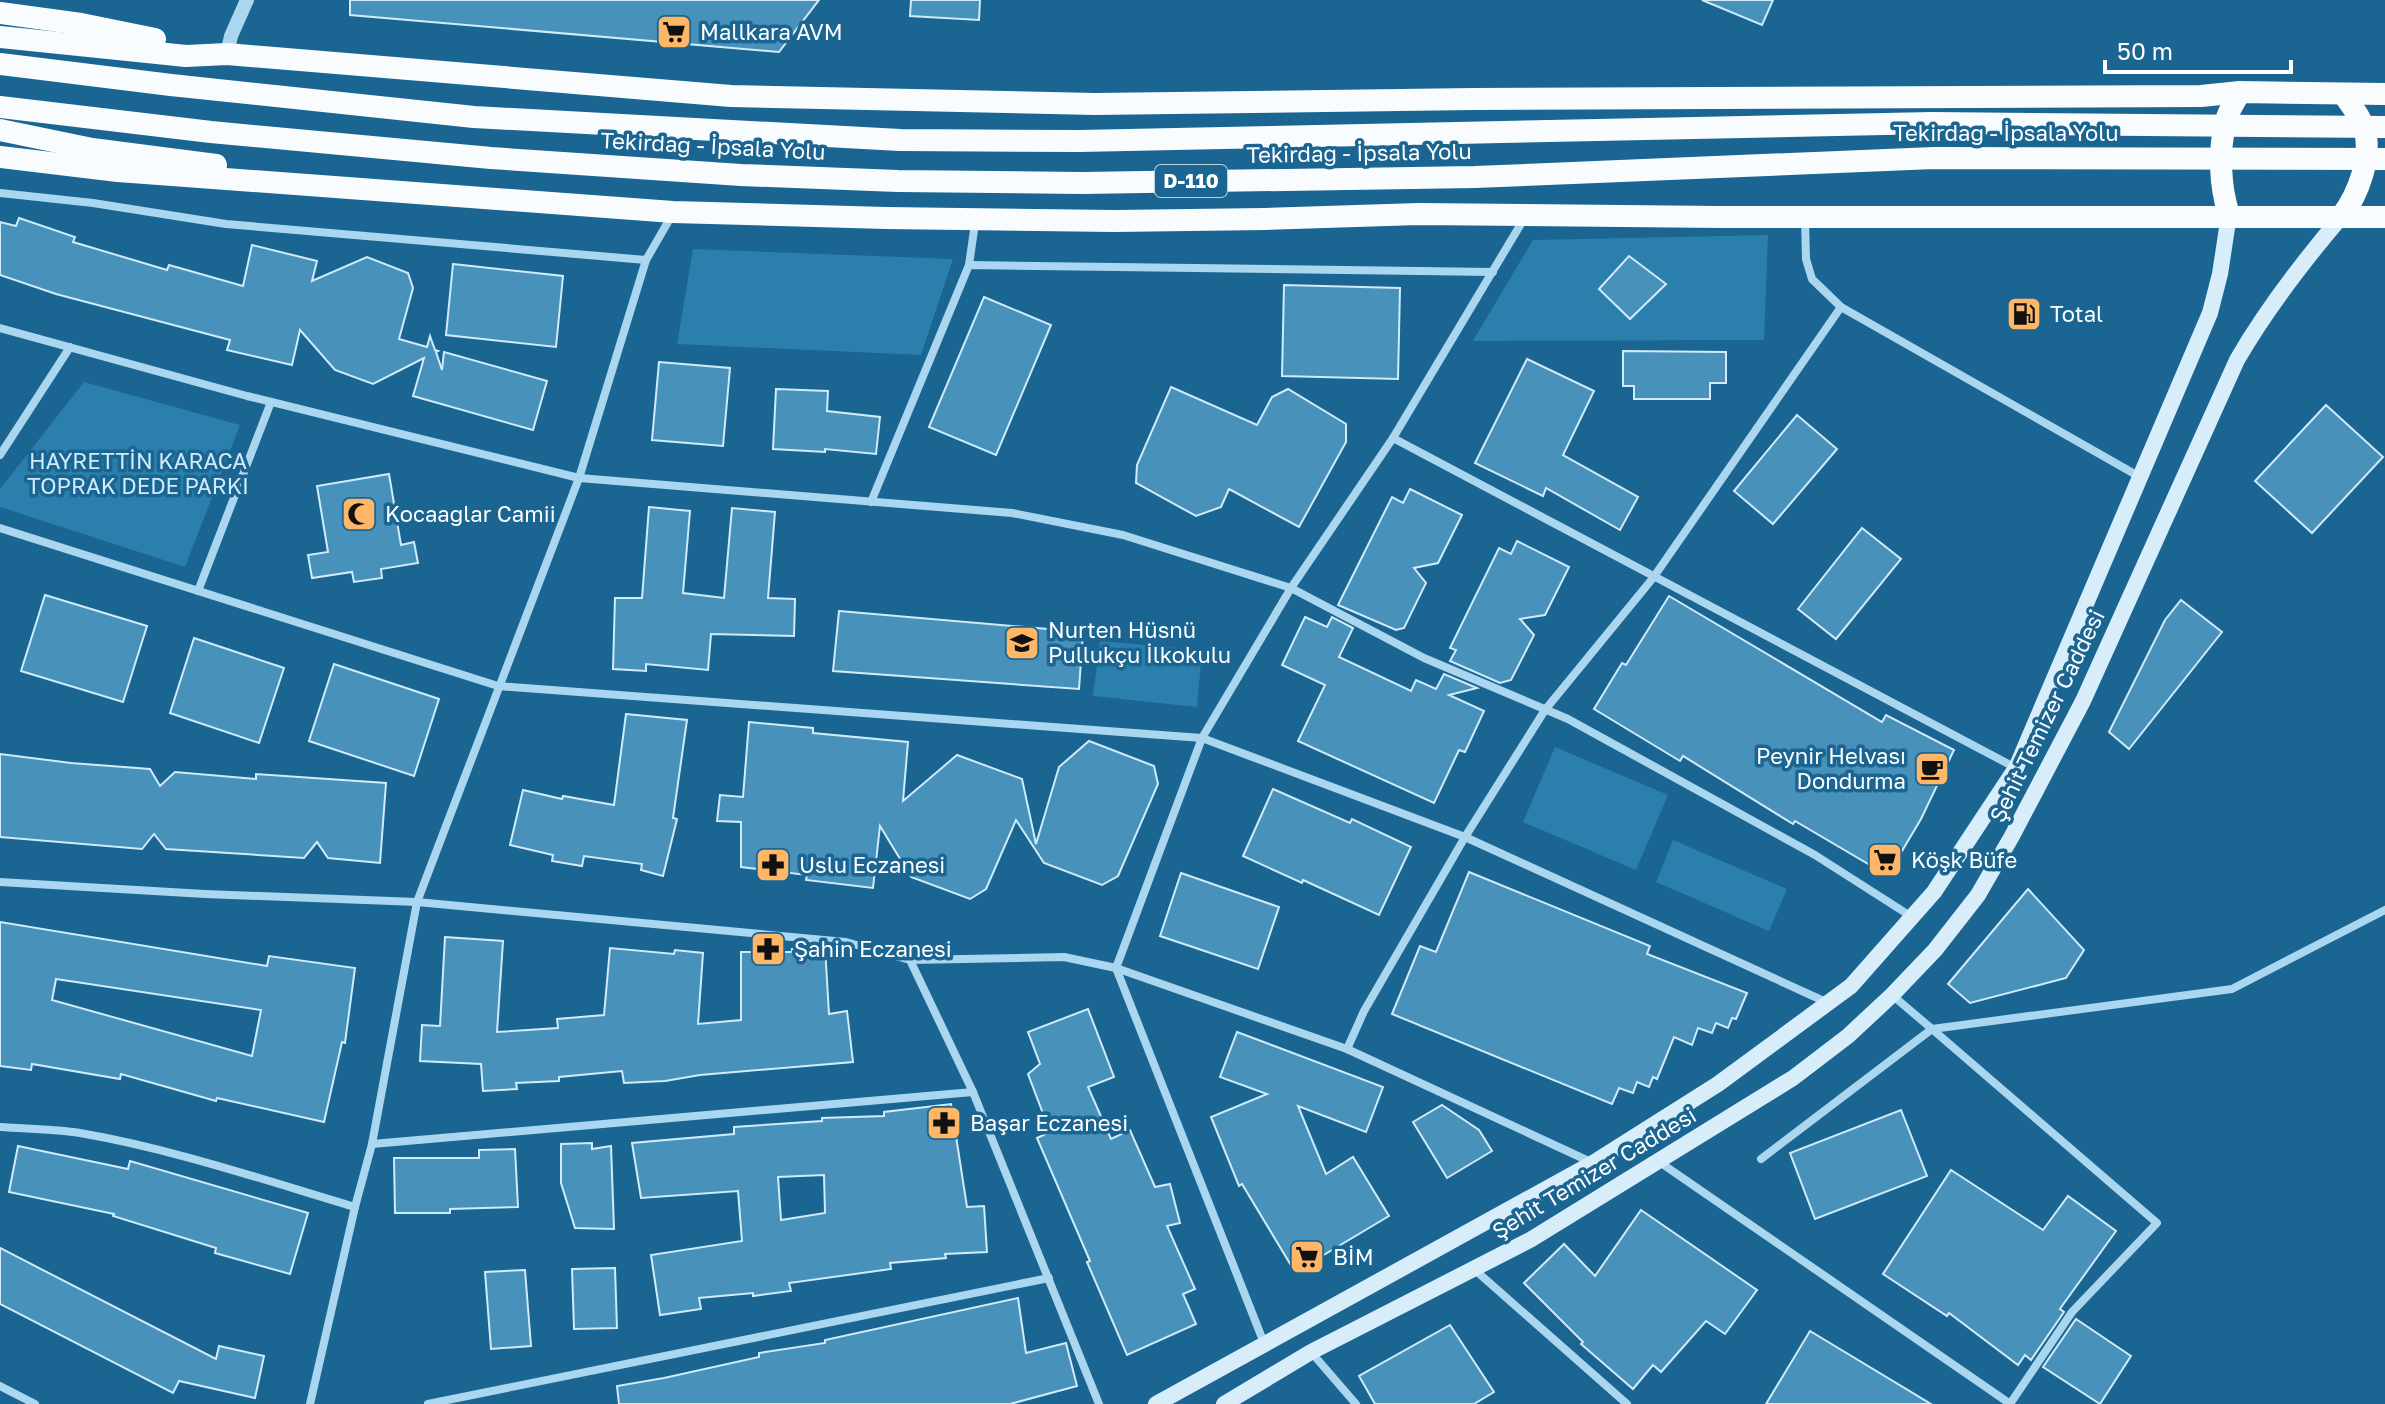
<svg xmlns="http://www.w3.org/2000/svg" width="2385" height="1404" font-family="'Golos Text',sans-serif">
	<style>
		.green { fill: #2a7fad }
		.building { fill: #4791ba; stroke: #d0ebfa; stroke-width: 2; fill-rule: evenodd }
		.lines { fill: none; stroke-linecap: round; stroke-linejoin: round }
		.minor { stroke: #aad6ef; stroke-width: 8 }
		.tertiary { stroke: #aad6ef; stroke-width: 14 }
		.secondary { stroke: #d7edfa; stroke-width: 16 }
		.trunk { stroke: #f8fcff; stroke-width: 22 }
		.trunk-bridge { stroke: #f8fcff; stroke-width: 22 }
		.labels { text-anchor: middle; stroke-width: 7; stroke-linejoin: round; paint-order: stroke }
		.shield { fill: #1a6591; stroke: #bad1de; stroke-width: 2 }
		.shield-label { font-size: 20px; font-weight: bold; fill: #fff }
		.poi-label { font-size: 22px; fill: #fff; stroke: #1a6591; text-anchor: start }
		.street-label { font-size: 22px; fill: #fff; stroke: #1a6591 }
		.park-label { font-size: 22px; fill: #d0ebfa; stroke: #1a6591 }
	</style>
	<rect width="100%" height="100%" fill="#1a6591"/>
	<!-- green -->
	<g class="green">
		<polygon points="1768,235 1764,340 1473,341 1533,240"/>
		<polygon points="693,249 953,259 921,355 677,344"/>
		<polygon points="84,382 240,425 185,567 0,507 0,489"/>
		<polygon points="1100,641 1202,650 1197,707 1093,696"/>
		<polygon points="1555,747 1668,795 1636,870 1523,822"/>
		<polygon points="1673,840 1787,889 1769,931 1656,882"/>
	</g>
	<!-- building -->
	<g class="building">
		<polygon points="350,0 819,0 779,52 350,15"/>
		<polygon points="911,0 980,0 979,20 910,16"/>
		<polygon points="1702,0 1773,0 1762,25"/>
		<polygon points="19,218 75,237 73,242 167,270 169,265 243,286 252,245 317,261 312,281 367,257 408,273 413,288 399,339 427,347 430,336 435,350 438,351 436,352 442,370 444,352 547,381 533,430 413,396 424,358 373,384 335,370 300,330 292,365 227,350 230,340 56,294 0,275 0,222 16,226"/>
		<polygon points="1629,256 1666,284 1630,319 1599,289"/>
		<polygon points="453,264 563,276 556,347 446,335"/>
		<polygon points="1284,285 1400,288 1398,379 1282,376"/>
		<polygon points="984,297 1051,325 996,455 929,427"/>
		<polygon points="1623,351 1726,352 1726,383 1710,383 1710,399 1634,399 1634,386 1623,386"/>
		<polygon points="1527,359 1594,391 1563,455 1638,497 1620,530 1546,488 1543,496 1475,463"/>
		<polygon points="659,362 730,368 723,446 652,440"/>
		<polygon points="1171,387 1257,425 1272,397 1288,389 1346,424 1346,442 1299,527 1229,489 1221,507 1196,516 1136,483 1137,465"/>
		<polygon points="776,389 828,391 827,411 880,417 876,454 825,449 825,452 773,449"/>
		<polygon points="2326,405 2383,457 2312,533 2255,481"/>
		<polygon points="1797,415 1837,449 1773,524 1734,491"/>
		<polygon points="389,474 401,545 414,542 418,563 381,569 382,578 354,582 352,572 312,578 308,555 328,552 317,486"/>
		<polygon points="1410,489 1462,515 1438,563 1414,568 1426,583 1404,628 1396,630 1338,605 1392,497 1403,503"/>
		<polygon points="649,507 690,511 683,593 724,598 732,508 775,512 768,598 795,599 794,636 711,634 708,670 646,664 646,671 613,669 615,598 642,598"/>
		<polygon points="1862,528 1901,559 1836,639 1798,609"/>
		<polygon points="1517,541 1569,567 1545,615 1520,619 1534,635 1511,680 1500,683 1450,661 1456,650 1450,648 1499,548 1511,554"/>
		<polygon points="45,595 147,626 123,702 21,671"/>
		<polygon points="1669,596 1882,722 1886,715 1954,750 1921,819 1893,866 1875,868 1795,821 1793,824 1683,756 1680,761 1594,709 1622,663 1626,665"/>
		<polygon points="2181,600 2222,632 2129,749 2109,732 2165,620"/>
		<polygon points="839,611 1083,632 1079,689 833,671"/>
		<polygon points="1305,617 1327,627 1332,617 1353,628 1339,657 1411,691 1416,680 1436,689 1444,674 1477,688 1449,695 1484,711 1465,752 1459,750 1434,803 1298,741 1325,685 1282,665"/>
		<polygon points="194,638 284,668 259,743 170,713"/>
		<polygon points="334,664 439,699 414,776 309,741"/>
		<polygon points="626,714 687,720 673,818 677,819 663,876 641,870 642,864 584,856 582,866 552,861 553,855 510,845 523,790 562,799 563,796 614,805"/>
		<polygon points="749,722 813,728 813,733 908,742 903,801 957,755 1022,779 1036,844 1059,767 1089,741 1154,766 1158,784 1118,876 1102,885 1044,863 1016,820 986,889 970,899 911,877 880,826 873,888 806,880 807,875 741,867 741,822 717,821 720,795 743,797"/>
		<polygon points="0,754 71,763 150,769 160,786 175,772 256,779 256,774 386,783 380,863 328,858 317,842 304,858 166,849 154,834 142,849 0,837"/>
		<polygon points="1273,789 1350,823 1352,819 1411,847 1379,915 1303,880 1302,883 1243,856"/>
		<polygon points="1469,872 1650,946 1647,954 1747,993 1736,1019 1732,1018 1728,1028 1716,1023 1712,1033 1698,1028 1692,1045 1674,1037 1657,1079 1653,1077 1649,1087 1637,1082 1633,1093 1619,1088 1612,1104 1392,1014 1420,946 1436,952"/>
		<polygon points="1181,873 1279,907 1258,969 1160,936"/>
		<polygon points="2028,889 2084,950 2066,978 1970,1003 1948,984"/>
		<path d="M0,922L267,966L269,956L355,968L345,1043L342,1042L324,1122L217,1098L216,1101L121,1074L120,1079L32,1064L31,1070L0,1066ZM56,979L261,1010L252,1056L52,1000Z"/>
		<polygon points="445,937 503,941 497,1032 558,1028 557,1019 604,1015 610,948 674,954 675,950 703,953 698,1024 741,1020 741,952 792,952 792,949 825,947 829,1014 847,1011 853,1062 700,1075 665,1081 624,1083 622,1071 559,1077 559,1081 516,1083 517,1089 483,1091 481,1064 420,1061 422,1025 440,1026"/>
		<polygon points="1088,1009 1114,1077 1088,1087 1111,1139 1130,1130 1155,1187 1170,1184 1180,1223 1167,1226 1195,1289 1183,1294 1196,1324 1127,1355 1087,1262 1090,1261 1037,1138 1050,1132 1028,1074 1040,1064 1028,1032"/>
		<polygon points="1237,1032 1383,1087 1366,1132 1298,1106 1326,1174 1353,1157 1389,1216 1295,1272 1242,1184 1239,1186 1211,1117 1267,1094 1220,1077"/>
		<path d="M951,1104L967,1207L984,1206L987,1252L945,1254L946,1258L890,1263L891,1269L789,1283L791,1291L753,1296V1293L699,1298L701,1309L660,1315L651,1255L742,1241L738,1191L641,1198L632,1143L734,1134V1127L822,1121V1118L884,1116V1112ZM824,1175L825,1213L781,1220L778,1177Z"/>
		<polygon points="1442,1105 1479,1130 1492,1151 1447,1178 1413,1122"/>
		<polygon points="1901,1110 1927,1176 1815,1219 1790,1153"/>
		<polygon points="592,1143 592,1149 611,1146 614,1229 575,1228 561,1183 561,1144"/>
		<polygon points="18,1146 128,1169 130,1161 308,1213 290,1274 215,1253 216,1248 113,1216 114,1214 9,1192"/>
		<polygon points="515,1149 518,1207 450,1209 450,1213 395,1213 394,1158 479,1158 479,1150"/>
		<polygon points="1951,1170 2043,1230 2068,1196 2116,1231 2062,1306 2060,1309 2064,1312 2031,1360 2025,1355 2018,1365 1949,1313 1947,1316 1883,1274"/>
		<polygon points="1641,1210 1757,1290 1725,1334 1706,1321 1661,1372 1653,1365 1633,1389 1581,1344 1583,1342 1524,1283 1564,1244 1595,1276"/>
		<polygon points="0,1248 216,1359 219,1346 264,1356 255,1398 179,1381 173,1393 0,1304"/>
		<polygon points="615,1268 617,1328 574,1329 572,1269"/>
		<polygon points="525,1270 531,1346 491,1349 485,1272"/>
		<polygon points="1018,1298 1026,1353 1066,1343 1077,1386 1010,1404 619,1404 617,1386 664,1378 759,1357 759,1353 825,1343 825,1340"/>
		<polygon points="2076,1319 2131,1356 2100,1404 2043,1367"/>
		<polygon points="1450,1325 1494,1392 1474,1404 1375,1404 1359,1376"/>
		<polygon points="1810,1331 1931,1404 1766,1404"/>
	</g>
	<g class="lines">
		<!-- minor -->
		<g class="minor">
			<polyline points="0,193 93,203 226,224 646,260"/>
			<polyline points="1805,218 1806,259 1812,279 1841,307 2140,477"/>
			<polyline points="969,265 975,223"/>
			<polyline points="0,328 247,396 579,478 1012,513 1123,535 1291,588 1424,658 1568,719 1815,855 1912,917"/>
			<polyline points="1393,438 2016,768"/>
			<polyline points="0,455 70,347"/>
			<polyline points="871,502 969,265 1493,272"/>
			<polyline points="0,528 498,686 1202,738 1465,837 1826,1002"/>
			<polyline points="198,591 271,402"/>
			<polyline points="0,882 205,894 417,902 846,942 910,960 1064,957 1116,968 1347,1049 1593,1163"/>
			<polyline points="910,960 973,1092 1099,1404"/>
			<polyline points="1892,995 1932,1029 2232,989 2385,910"/>
			<polyline points="1347,1049 1364,1011 1465,837 1545,710 1653,578 1841,307"/>
			<path d="M0,1127C27,1129 54,1129 80,1133C173,1149 264,1180 355,1207"/>
			<polyline points="372,1144 973,1092"/>
			<polyline points="1761,1159 1932,1029 2157,1223 2072,1312 2010,1404"/>
			<polyline points="1658,1161 2009,1403 2007,1404"/>
			<polyline points="1475,1270 1627,1404"/>
			<polyline points="1264,1343 1116,968 1202,738 1291,588 1393,438 1525,217"/>
			<polyline points="1311,1352 1356,1404"/>
			<polyline points="0,1386 35,1404"/>
			<polyline points="310,1404 355,1207 372,1144 417,902 579,478 646,260 672,215"/>
			<polyline points="428,1404 1049,1278"/>
		</g>
		<!-- tertiary -->
		<polyline class="tertiary" points="227,54 231,36 247,0"/>
		<!-- secondary -->
		<g class="secondary">
			<polyline points="1156,1404 1593,1163 1718,1084 1851,986 1934,892 2016,768 2210,313 2220,274 2229,215"/>
			<path d="M1224,1404L1311,1352L1530,1240L1793,1078L1848,1036L1892,995L1935,950L1978,895L2012,836L2083,701L2237,360C2267,308 2302,263 2341,217"/>
		</g>
		<!-- trunk -->
		<g class="trunk">
			<polyline points="0,13 81,24 155,39"/>
			<polyline points="0,37 186,56 227,54 731,96 1095,104 1474,99 2201,96 2240,92 2385,94"/>
			<polyline points="0,64 171,85 474,117 900,140 1079,141 1932,123 2385,127"/>
			<polyline points="0,107 211,132 491,158 741,175 898,181 1082,183 1475,177 1934,158 2385,159"/>
			<polyline points="0,130 92,149 216,165"/>
			<polyline points="0,157 118,171 673,212 886,218 1114,221 1265,219 1419,214 1720,217 2385,217"/>
		</g>
		<!-- trunk-bridge -->
		<g class="trunk-bridge">
			<path d="M2229,215C2220,187 2218,150 2226,121C2228,111 2235,101 2240,92"/>
			<path d="M2341,217C2358,195 2373,156 2364,128C2360,116 2351,105 2344,95"/>
		</g>
	</g>
	<!-- icons -->
	<defs>
		<g id="supermarket-square" transform="scale(1.8)"><rect x="-9" y="-9" width="18" height="18" rx="4" fill="#ffb667" stroke="#1a6591"/><path d="M-6-5.5h2.5l.6 2H6L4.5 2H-2.5L-4.4-4H-6ZM-1.5 3.2a1.3 1.3 0 1 0 .1 0ZM3 3.2a1.3 1.3 0 1 0 .1 0Z" fill="#111"/></g>
		<g id="fuel-square" transform="scale(1.8)"><rect x="-9" y="-9" width="18" height="18" rx="4" fill="#ffb667" stroke="#1a6591"/><path d="M-5.5-6h7V0h2V4h1.3V-2.5L3-4.5l.8-.8L6-3V5H2.5V1h-1V6h-7ZM-4.2-4.7v3.2H.2V-4.7Z" fill="#111"/></g>
		<g id="mosque-square" transform="scale(1.8)"><rect x="-9" y="-9" width="18" height="18" rx="4" fill="#ffb667" stroke="#1a6591"/><path d="M3.5-4.9A6 6 0 1 0 3.5 4.9A5 5 0 1 1 3.5-4.9Z" fill="#111"/></g>
		<g id="school-square" transform="scale(1.8)"><rect x="-9" y="-9" width="18" height="18" rx="4" fill="#ffb667" stroke="#1a6591"/><path d="M0-5L7-2L0 1L-7-2ZM-4 1L0 2.5L4 1V4Q0 6-4 4Z" fill="#111"/></g>
		<g id="cafe-square" transform="scale(1.8)"><rect x="-9" y="-9" width="18" height="18" rx="4" fill="#ffb667" stroke="#1a6591"/><path d="M-5.5-4.5H6V0H3Q3 3.5 0 3.5H-2.5Q-5.5 3.5-5.5 0ZM3-3.2v2h1.7v-2ZM-6 4.5H4V6H-6Z" fill="#111"/></g>
		<g id="pharmacy-square" transform="scale(1.8)"><rect x="-9" y="-9" width="18" height="18" rx="4" fill="#ffb667" stroke="#1a6591"/><path d="M-2-6h4v4h4v4h-4v4h-4v-4h-4v-4h4Z" fill="#111"/></g>
	</defs>
	<g fill-rule="evenodd">
		<use href="#supermarket-square" x="674" y="32"/>
		<use href="#fuel-square" x="2024" y="314"/>
		<use href="#mosque-square" x="359" y="514"/>
		<use href="#school-square" x="1022" y="643"/>
		<use href="#cafe-square" x="1932" y="769"/>
		<use href="#supermarket-square" x="1885" y="860"/>
		<use href="#pharmacy-square" x="773" y="865"/>
		<use href="#pharmacy-square" x="768" y="949"/>
		<use href="#pharmacy-square" x="944" y="1123"/>
		<use href="#supermarket-square" x="1307" y="1257"/>
	</g>
	<g class="labels">
		<!-- shield labels -->
		<rect class="shield" x="1155" y="165" width="72" height="32" rx="6"/>
		<g class="shield-label">
			<text x="1191" y="188">D-110</text>
		</g>
		<!-- poi labels -->
		<g class="poi-label">
			<text x="700" y="40">Mallkara AVM</text>
			<text x="2050" y="322">Total</text>
			<text x="385" y="522">Kocaağlar Camii</text>
			<text x="1048" y="638">Nurten Hüsnü<tspan x="1048" dy="25">Pullukçu İlkokulu</tspan></text>
			<text x="1906" y="764" text-anchor="end">Peynir Helvası<tspan x="1906" dy="25">Dondurma</tspan></text>
			<text x="1911" y="868">Köşk Büfe</text>
			<text x="799" y="873">Uslu Eczanesi</text>
			<text x="794" y="957">Şahin Eczanesi</text>
			<text x="970" y="1131">Başar Eczanesi</text>
			<text x="1333" y="1265">BİM</text>
		</g>
		<!-- street labels -->
		<g class="street-label">
			<text x="2006" y="141">Tekirdağ - İpsala Yolu</text>
			<text transform="translate(713 146) rotate(3)" y="8">Tekirdağ - İpsala Yolu</text>
			<text transform="translate(1359 153) rotate(-1)" y="8">Tekirdağ - İpsala Yolu</text>
			<text transform="translate(2047 716) rotate(-64)" y="8">Şehit Temizer Caddesi</text>
			<text transform="translate(1594 1173) rotate(-31)" y="8">Şehit Temizer Caddesi</text>
		</g>
		<!-- park labels -->
		<g class="park-label">
			<text x="138" y="469">HAYRETTİN KARACA<tspan x="138" dy="25">TOPRAK DEDE PARKI</tspan></text>
		</g>
	</g>
	<!-- scale -->
	<path d="M2105 60v12h186v-12" fill="none" stroke="#ffffff" stroke-width="4"/>
	<text x="2117" y="60" font-size="24" fill="#ffffff" stroke="#1a6591" stroke-width="6" paint-order="stroke">50 m</text>
</svg>
